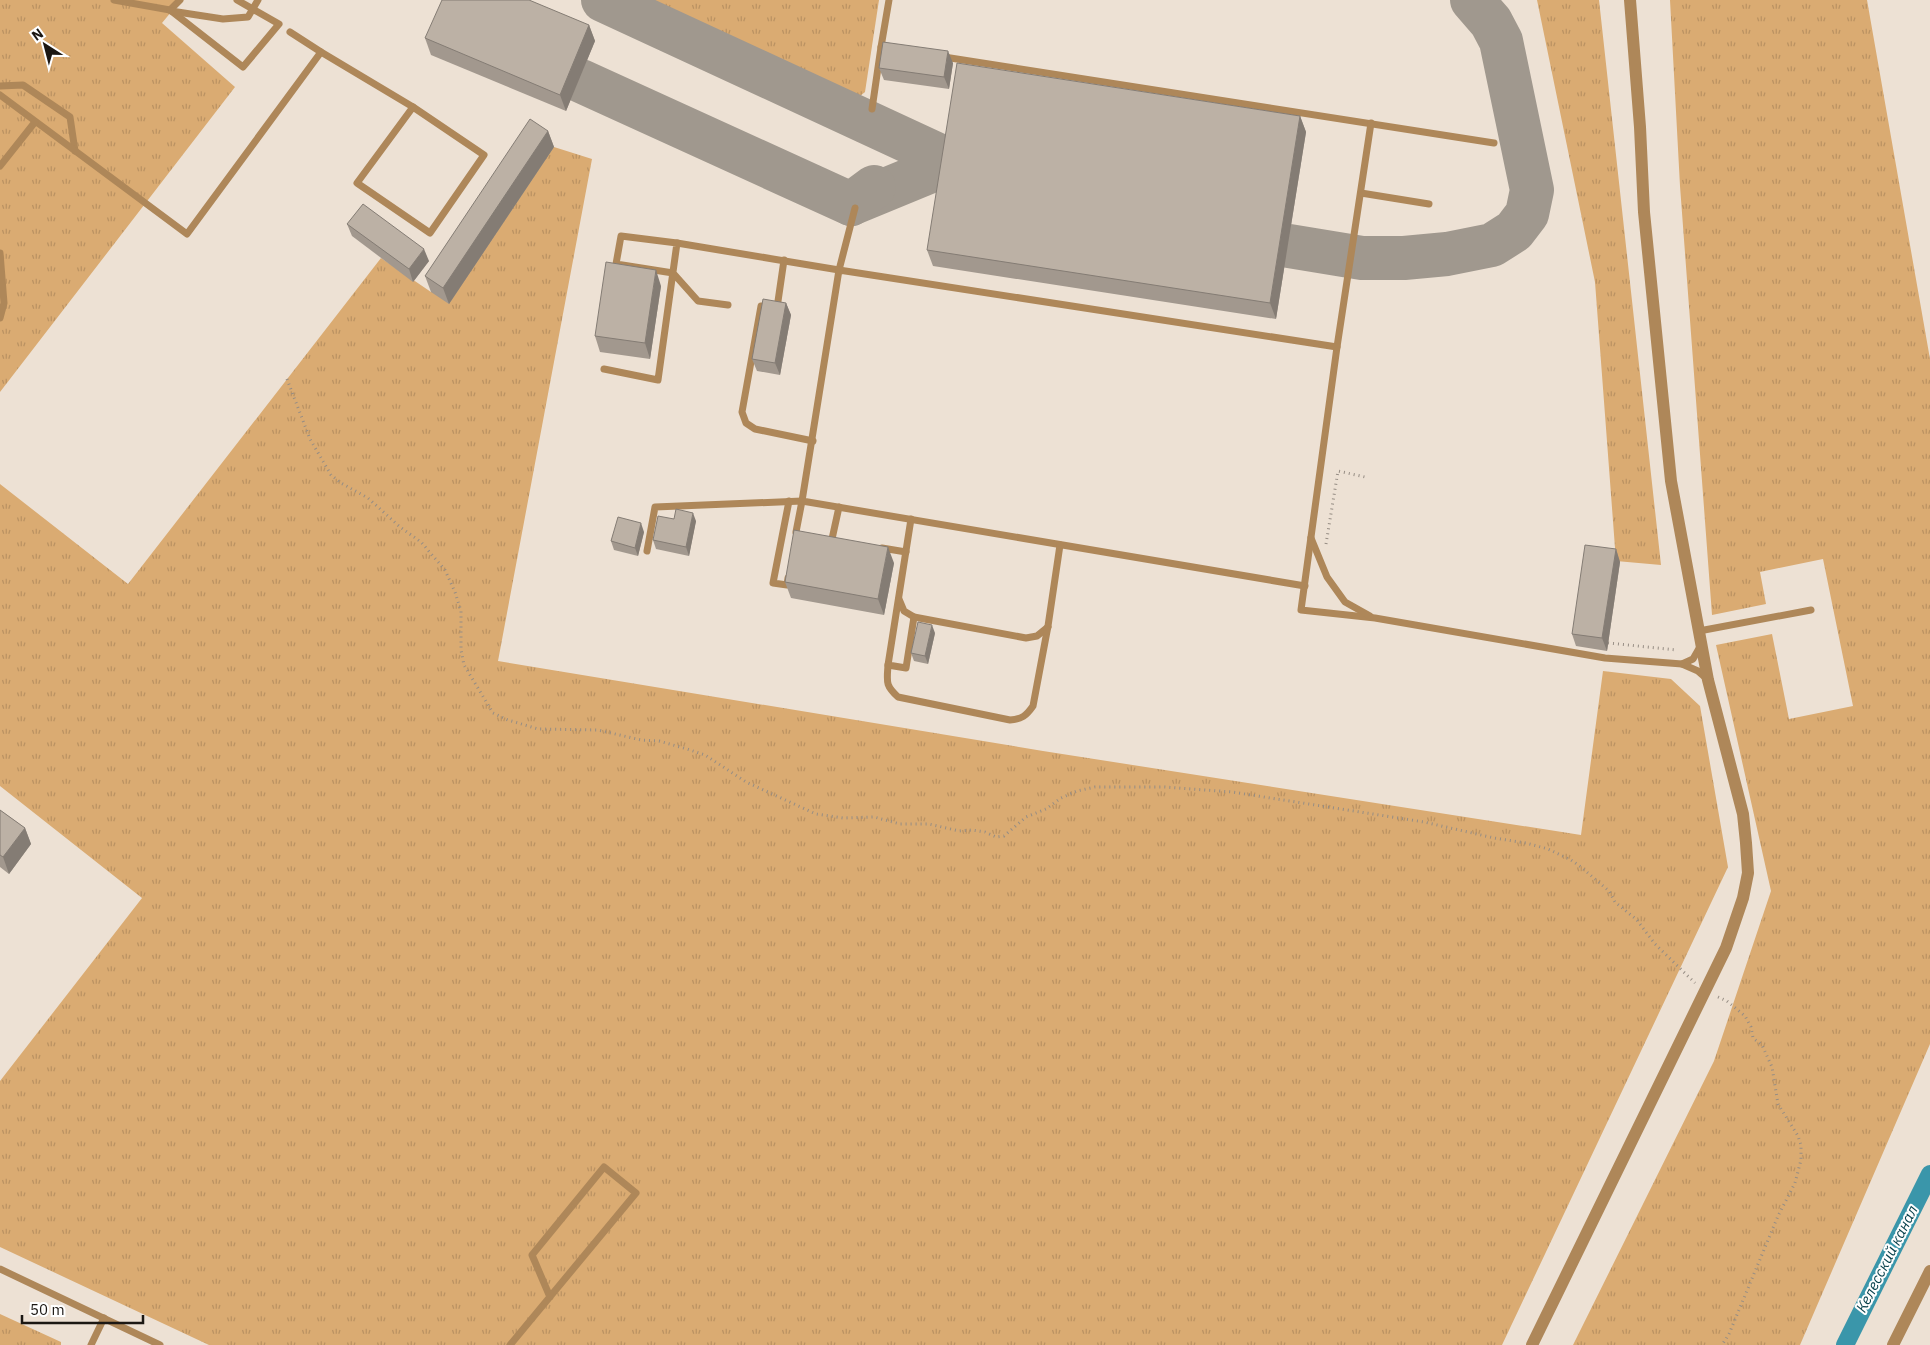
<svg xmlns="http://www.w3.org/2000/svg" width="1930" height="1345" font-family="'IBM Plex Sans',sans-serif">
	<style>
		.grass { fill: url(#grass-tufts) }
		.lines { fill: none; stroke-linecap: round; stroke-linejoin: round }
		.canal { stroke: #3a96aa; stroke-width: 18 }
		.taxiway { stroke: #a0988e; stroke-width: 44 }
		.path { stroke: #968d84; stroke-width: 3; stroke-dasharray: 1 4; stroke-linecap: butt }
		.service { stroke: #ae8759; stroke-width: 7 }
		.minor { stroke: #ae8759; stroke-width: 12 }
		.wall { fill: #a2988e }
		.shaded-wall { fill: #847c74 }
		.building { fill: #bcb1a5; stroke: #847c74 }
		.labels { text-anchor: middle; stroke-width: 4; stroke-linejoin: round; paint-order: stroke }
		.water-label { font-size: 15px; font-style: italic; fill: #043e49; stroke: #fff }
	</style>
	<defs>
		<pattern id="grass-tufts" width="24" height="20" patternUnits="userSpaceOnUse" patternTransform="scale(1.25)"><rect width="24" height="20" fill="#daab72"/><path d="M3 7l-1-3M5 7V3M7 7l1-3M15 17l-1-3M17 17v-4M19 17l1-3" fill="none" stroke="#ba9262"/></pattern>
	</defs>
	<rect width="100%" height="100%" fill="#ede1d4"/>
	<!-- grass -->
	<g class="grass">
		<polygon points="0,0 181,0 162,23 235,87 0,392"/>
		<polygon points="627,0 879,0 865,92 850,104"/>
		<polygon points="1537,0 1599,0 1661,565 1616,561 1595,282"/>
		<polygon points="1670,0 1867,0 1930,359 1930,1044 1800,1345 1573,1345 1714,1061 1771,891 1716,645 1772,634 1789,719 1853,706 1823,559 1760,572 1766,604 1712,615 1680,186"/>
		<polygon points="554,147 592,159 498,661 1043,751 1581,835 1603,671 1671,679 1700,706 1728,867 1502,1345 209,1345 0,1247 0,1081 142,898 0,786 0,484 128,584 381,258 431,292"/>
		<polygon points="0,1314 61,1342 61,1345 0,1345"/>
	</g>
	<g class="lines">
		<!-- canal -->
		<polyline class="canal" points="1845,1345 1930,1174"/>
		<!-- taxiway -->
		<g class="taxiway">
			<polyline points="603,0 953,162 851,204"/>
			<polyline points="581,81 851,204 874,187"/>
			<polyline points="1289,246 1362,258 1404,258 1447,254 1492,245 1514,231 1527,214 1532,190 1501,41 1491,22 1472,0"/>
		</g>
		<!-- path -->
		<g class="path">
			<polyline points="287,379 310,439 331,475 341,483 368,498 400,527 421,542 445,570 455,592 461,611 461,650 464,665 493,713 508,720 538,729 598,730 641,740 659,741 687,749 705,755 746,782 816,814 843,818 874,817 900,824 929,824 959,831 972,830 985,832 996,837 1004,836 1026,817 1046,809 1061,798 1077,791 1095,787 1165,787 1232,792 1424,822 1494,838 1526,843 1548,849 1571,860 1581,867 1609,891 1615,902 1637,920 1655,944 1695,983"/>
			<polyline points="1326,544 1338,471 1365,477"/>
			<polyline points="1608,643 1677,650"/>
			<polyline points="1718,997 1727,1001 1745,1016 1751,1027 1753,1038 1762,1045 1772,1067 1778,1104 1798,1136 1801,1145 1801,1160 1795,1183 1778,1216 1729,1334 1722,1345"/>
		</g>
		<!-- service -->
		<g class="service">
			<polyline points="114,0 170,10 243,67 279,24 237,0"/>
			<polyline points="889,0 881,47 891,48"/>
			<polyline points="170,10 180,0"/>
			<polyline points="171,11 223,19 248,17 258,0"/>
			<polyline points="321,52 413,107"/>
			<polyline points="944,57 1494,143"/>
			<polyline points="0,86 23,85 70,117 75,151"/>
			<polyline points="0,95 187,234 321,52 290,32"/>
			<polygon points="413,107 484,155 430,233 357,183"/>
			<polyline points="872,109 881,47"/>
			<polyline points="1371,123 1337,347 1301,610 1375,618 1605,658 1682,664"/>
			<polyline points="0,166 35,122"/>
			<polyline points="1361,193 1429,204"/>
			<polyline points="677,243 839,270 855,208"/>
			<polyline points="0,253 4,303 0,318"/>
			<polyline points="784,260 777,308 761,306 742,412 746,423 755,429 813,441"/>
			<polyline points="604,369 658,380 677,243 621,236 616,264 673,273 698,301 728,305"/>
			<polyline points="911,519 888,665 906,668 914,617"/>
			<polyline points="1311,538 1327,577 1345,602 1370,616"/>
			<polyline points="832,539 839,507"/>
			<polyline points="882,548 906,552"/>
			<polyline points="647,551 655,507 802,501 796,532"/>
			<polyline points="788,578 787,585 773,583 789,501"/>
			<polyline points="1305,586 802,501 839,270 1337,347"/>
			<polyline points="899,599 904,611 914,617 1026,638 1037,636 1048,627"/>
			<polyline points="1699,631 1811,610"/>
			<polyline points="1701,645 1693,659 1682,664 1698,671 1706,678"/>
			<path d="M888,665C887,682 885,685 898,697L1010,720C1022,719 1026,716 1033,706L1048,626L1060,545"/>
			<polyline points="0,1269 160,1345"/>
			<polyline points="91,1345 104,1318"/>
			<polyline points="510,1345 636,1193 604,1167 532,1255 550,1297"/>
		</g>
		<!-- minor -->
		<g class="minor">
			<polyline points="1532,1345 1726,948 1743,898 1748,873 1746,843 1743,814 1708,680 1671,481 1644,212 1640,127 1630,0"/>
			<polyline points="1893,1345 1930,1271"/>
		</g>
	</g>
	<!-- wall -->
	<g class="wall">
		<polygon points="589,25 595,41 566,111 431,55 425,38"/>
		<polygon points="953,63 949,89 884,80 879,68"/>
		<polygon points="1300,116 1306,132 1276,319 933,266 927,250"/>
		<polygon points="548,131 554,147 449,304 431,292 425,276"/>
		<polygon points="347,224 429,261 413,282 352,236"/>
		<polygon points="661,286 650,359 600,352 595,336"/>
		<polygon points="786,303 791,315 780,375 757,371 752,359"/>
		<polygon points="674,519 696,521 689,556 656,549 653,540"/>
		<polygon points="644,532 638,556 614,550 611,541"/>
		<polygon points="1616,549 1620,562 1607,651 1576,646 1572,634"/>
		<polygon points="894,563 884,615 791,598 785,582"/>
		<polygon points="935,633 928,664 914,661 911,653"/>
		<polygon points="0,810 25,828 31,844 9,874 0,867"/>
	</g>
	<!-- shaded-wall -->
	<g class="shaded-wall">
		<polygon points="589,25 595,41 566,111 560,95"/>
		<polygon points="948,51 953,63 949,89 944,77"/>
		<polygon points="1300,116 1306,132 1276,319 1270,303"/>
		<polygon points="548,131 554,147 449,304 443,288"/>
		<polygon points="424,249 429,261 413,282 409,269"/>
		<polygon points="656,270 661,286 650,359 645,343"/>
		<polygon points="786,303 791,315 780,375 775,363"/>
		<polygon points="693,513 696,521 689,556 686,547"/>
		<polygon points="641,523 644,532 638,556 635,548"/>
		<polygon points="888,547 894,563 884,615 878,599"/>
		<polygon points="1616,549 1620,562 1607,651 1602,638"/>
		<polygon points="932,625 935,633 928,664 925,656"/>
		<polygon points="25,828 31,844 9,874 3,857"/>
	</g>
	<!-- building -->
	<g class="building">
		<polygon points="442,0 529,0 589,25 560,95 425,38"/>
		<polygon points="883,42 948,51 944,77 879,68"/>
		<polygon points="957,63 1300,116 1270,303 927,250"/>
		<polygon points="530,119 548,131 443,288 425,276"/>
		<polygon points="363,204 424,249 409,269 347,224"/>
		<polygon points="606,262 656,270 645,343 595,336"/>
		<polygon points="763,299 786,303 775,363 752,359"/>
		<polygon points="676,509 693,513 686,547 653,540 658,516 674,519"/>
		<polygon points="618,517 641,523 635,548 611,541"/>
		<polygon points="794,530 888,547 878,599 785,582"/>
		<polygon points="1585,545 1616,549 1602,638 1572,634"/>
		<polygon points="918,622 932,625 925,656 911,653"/>
		<polygon points="0,810 25,828 3,857 0,855"/>
	</g>
	<g class="labels">
		<!-- water labels -->
		<g class="water-label">
			<text transform="translate(1887 1259) rotate(-63)" y="5">Келесский канал</text>
		</g>
	</g>
	<!-- north arrow -->
	<g transform="translate(45 45) rotate(324)" stroke="#ffffff" stroke-width="4" paint-order="stroke">
	<path d="M0-4L9 19L0 12L-9 19Z" fill="#1b1713"/>
	<text y="-8" font-size="14" font-weight="bold" text-anchor="middle" fill="#1b1713">N</text>
	</g>
	<!-- scale -->
	<path d="M22 1315v8h121v-8" fill="none" stroke="#1b1713" stroke-width="2.5"/>
	<text x="30" y="1315" font-size="15" fill="#1b1713" stroke="#ffffff" stroke-width="4" paint-order="stroke">50 m</text>
</svg>
